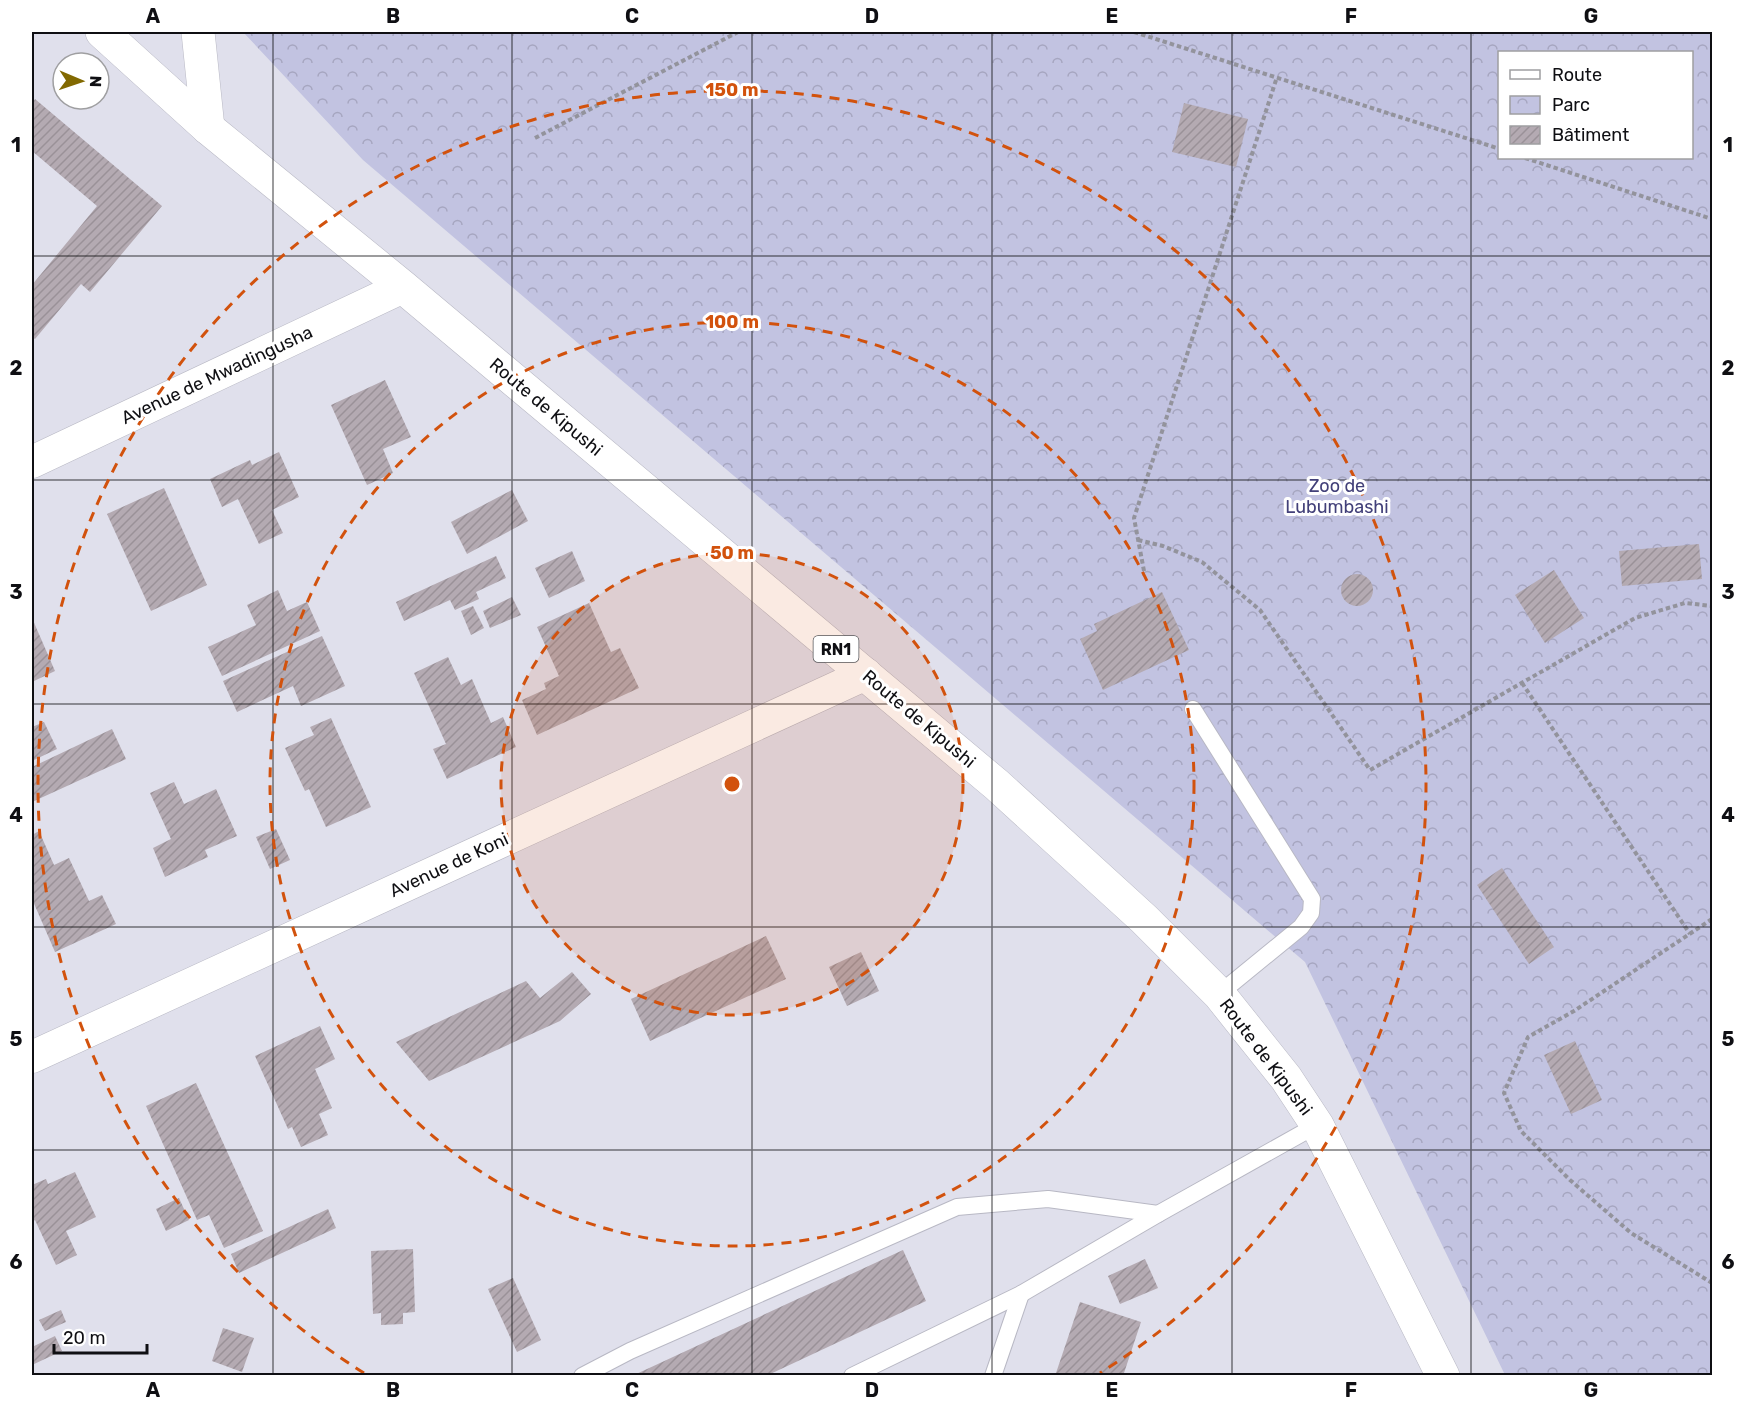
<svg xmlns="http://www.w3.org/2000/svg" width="1744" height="1407" font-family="Rubik,sans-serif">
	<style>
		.park { fill: url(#park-crowns); fill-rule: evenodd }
		.building { fill: url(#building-hatch) }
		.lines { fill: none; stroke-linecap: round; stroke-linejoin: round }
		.service-casing { stroke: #b8b8c4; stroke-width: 18 }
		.minor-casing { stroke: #b8b8c4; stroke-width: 33 }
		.tertiary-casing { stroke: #b8b8c4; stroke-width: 34 }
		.trunk-casing { stroke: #b8b8c4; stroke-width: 34 }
		.path { stroke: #93939c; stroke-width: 4; stroke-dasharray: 4.5 3; stroke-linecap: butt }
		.service { stroke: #fff; stroke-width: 16 }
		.minor { stroke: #fff; stroke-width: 32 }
		.tertiary { stroke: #fff; stroke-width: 33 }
		.trunk { stroke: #fff; stroke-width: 33 }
		.grid { fill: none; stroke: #0f0f13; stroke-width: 1.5; stroke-opacity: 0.55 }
		.ring { fill: none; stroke: #d2520d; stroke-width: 3; stroke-dasharray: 10 8 }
		.labels { text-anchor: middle; stroke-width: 6; stroke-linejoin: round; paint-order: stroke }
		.shield { fill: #fff; stroke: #57575a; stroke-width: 1.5 }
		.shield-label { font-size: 16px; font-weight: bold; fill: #0f0f13 }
		.street-label { font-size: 18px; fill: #0f0f13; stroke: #fff }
		.park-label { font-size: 18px; fill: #424079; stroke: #fff }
		.centre { fill: #d2520d; stroke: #fff; stroke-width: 3 }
		.ring-label { font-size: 18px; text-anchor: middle; font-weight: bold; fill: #d2520d; stroke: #fff; stroke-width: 6; stroke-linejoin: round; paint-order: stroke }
		.neatline { fill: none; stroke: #0f0f13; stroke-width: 2 }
		.grid-label { font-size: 20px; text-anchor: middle; font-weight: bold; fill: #0f0f13 }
	</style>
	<defs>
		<pattern id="park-crowns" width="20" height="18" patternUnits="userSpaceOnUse" patternTransform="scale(1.5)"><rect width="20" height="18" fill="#c2c3e1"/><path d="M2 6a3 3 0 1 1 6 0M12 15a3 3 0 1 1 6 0" fill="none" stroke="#a6a6c0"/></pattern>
		<pattern id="building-hatch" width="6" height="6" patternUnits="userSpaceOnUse" patternTransform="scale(1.5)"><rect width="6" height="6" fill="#b4aab2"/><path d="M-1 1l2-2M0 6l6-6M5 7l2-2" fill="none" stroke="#9a9198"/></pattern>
	</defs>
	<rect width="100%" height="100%" fill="#e0e0ec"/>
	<!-- park -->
	<path class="park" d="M243,32H1712V1375H1505L1305,962L363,160ZM1500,52H1692V158H1500Z"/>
	<!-- building -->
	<g class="building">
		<polygon points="35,99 162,206 90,292 81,284 35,339 32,337 32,285 97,206 32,151 32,104"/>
		<polygon points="1184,103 1248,119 1236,167 1172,152"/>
		<polygon points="385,380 411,437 383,449 393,473 367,485 331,405"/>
		<polygon points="279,452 299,497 272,510 283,533 259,544 238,499 222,507 210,479 250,460 252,465"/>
		<polygon points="164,488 207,585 151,611 107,514"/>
		<polygon points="512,490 528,521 467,554 451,522"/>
		<polygon points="1699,544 1702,579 1622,586 1619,551"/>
		<polygon points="572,551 585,581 549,598 535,568"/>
		<polygon points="496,556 506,578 476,592 479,599 455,610 450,600 404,621 396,602"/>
		<polygon points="1554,570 1584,618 1545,643 1515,595"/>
		<circle cx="1357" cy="590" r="16"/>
		<polygon points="278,590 287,611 307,602 320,631 222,676 208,647 256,625 247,605"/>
		<polygon points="1162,592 1189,650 1103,690 1080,639 1097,631 1094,624"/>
		<polygon points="512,597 521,615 490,628 483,611"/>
		<polygon points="589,603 611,652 620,648 639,688 537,735 522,700 546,689 544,683 559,676 537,627"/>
		<polygon points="473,606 484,628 471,635 461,611"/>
		<polygon points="32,618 55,671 32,682"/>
		<polygon points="322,636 345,686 301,706 293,686 237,712 223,681"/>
		<polygon points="448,657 461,685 472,679 491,723 503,717 516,747 447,779 433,749 446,744 414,673"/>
		<polygon points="331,718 371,807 326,827 309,789 305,791 285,748 314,735 310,727"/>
		<polygon points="44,722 57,749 32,761 32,727"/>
		<polygon points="112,729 126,759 32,802 32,767"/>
		<polygon points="174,782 184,804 216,789 237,836 205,850 208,857 165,877 153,848 171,839 150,793"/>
		<polygon points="276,829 290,860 270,869 256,837"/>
		<polygon points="39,831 54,865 69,858 89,901 102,895 116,924 55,952 32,899 32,835"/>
		<polygon points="1502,868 1554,947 1529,964 1477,885"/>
		<polygon points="766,936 786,979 650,1041 631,999"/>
		<polygon points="861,952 879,991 847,1006 829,967"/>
		<polygon points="572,972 591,994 560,1021 429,1081 396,1042 526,981 540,998"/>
		<polygon points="320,1026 335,1059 315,1069 332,1108 319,1114 328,1135 301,1147 292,1127 288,1129 255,1056"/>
		<polygon points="1575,1041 1602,1100 1571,1114 1544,1055"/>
		<polygon points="196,1083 263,1231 224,1248 209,1215 197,1220 146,1106"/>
		<polygon points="75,1172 96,1217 66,1231 77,1255 56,1265 35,1220 32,1222 32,1185 46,1179 48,1184"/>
		<polygon points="179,1198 189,1220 166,1231 156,1209"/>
		<polygon points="328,1209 336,1228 239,1273 231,1254"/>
		<polygon points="413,1249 415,1312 403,1313 403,1324 381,1325 381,1313 373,1314 371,1251"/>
		<polygon points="903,1250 926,1301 766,1376 632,1376"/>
		<polygon points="1145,1259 1158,1288 1120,1304 1108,1276"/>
		<polygon points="513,1278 541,1340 517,1352 488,1289"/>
		<polygon points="1080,1302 1141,1322 1123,1376 1055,1376"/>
		<polygon points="61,1310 66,1322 45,1331 39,1320"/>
		<polygon points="223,1328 254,1338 242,1372 212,1361"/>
		<polygon points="55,1336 62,1351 32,1365 32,1347"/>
	</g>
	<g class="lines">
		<!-- service casing -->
		<g class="service-casing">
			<g id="service">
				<polyline points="1193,709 1312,899 1311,913 1301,927 1219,994"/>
				<polyline points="582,1376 630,1351 957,1207 1048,1199 1158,1214"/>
				<polyline points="852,1376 1021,1294 1158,1214 1317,1125"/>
				<polyline points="993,1376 1021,1294"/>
			</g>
		</g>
		<!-- minor casing -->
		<g class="minor-casing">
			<g id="minor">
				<polyline points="32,462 403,287"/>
				<polyline points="32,1057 866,674"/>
			</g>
		</g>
		<!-- tertiary casing -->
		<g class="tertiary-casing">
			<polyline id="tertiary" points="198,32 208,128"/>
		</g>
		<!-- trunk casing -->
		<g class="trunk-casing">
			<polyline id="trunk" points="102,32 208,128 403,287 997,785 1144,919 1219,994 1286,1078 1317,1125 1443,1376"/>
		</g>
		<!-- path -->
		<g class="path">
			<polyline points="1134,32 1500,149"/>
			<polyline points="535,138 738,32"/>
			<polyline points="1525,158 1712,219"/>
			<polyline points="1138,540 1163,546 1202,562 1260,610 1370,770 1635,618 1685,603 1712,606"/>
			<polyline points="1144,571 1134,518 1277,77"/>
			<polyline points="1522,683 1690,934"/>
			<polyline points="1712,919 1574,1011 1528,1037 1504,1093 1521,1131 1570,1180 1631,1233 1712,1283"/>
		</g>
		<!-- service -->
		<use href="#service" class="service"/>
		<!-- minor -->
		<use href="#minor" class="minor"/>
		<!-- tertiary -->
		<use href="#tertiary" class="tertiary"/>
		<!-- trunk -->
		<use href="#trunk" class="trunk"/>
	</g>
	<!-- grid -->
	<path class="grid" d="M273,32V1376M512,32V1376M752,32V1376M992,32V1376M1232,32V1376M1471,32V1376M32,256H1712M32,480H1712M32,704H1712M32,927H1712M32,1150H1712"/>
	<!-- distance rings -->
	<circle cx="732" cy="784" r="231" fill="#d2520d" fill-opacity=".12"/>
	<g class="ring">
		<circle cx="732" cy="784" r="231"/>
		<circle cx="732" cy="784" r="462"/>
		<path d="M364 1373A694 694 0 1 1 1100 1373"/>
	</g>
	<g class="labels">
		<!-- shield labels -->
		<rect class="shield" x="813.5" y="636" width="45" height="26" rx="4.5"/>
		<g class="shield-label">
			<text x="836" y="655">RN1</text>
		</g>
		<!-- street labels -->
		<g class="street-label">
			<text transform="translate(217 375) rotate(-25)" y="6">Avenue de Mwadingusha</text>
			<text transform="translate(546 407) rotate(40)" y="6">Route de Kipushi</text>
			<text transform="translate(919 719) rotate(40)" y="6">Route de Kipushi</text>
			<text transform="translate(449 865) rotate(-25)" y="6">Avenue de Koni</text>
			<text transform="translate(1266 1057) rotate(53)" y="6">Route de Kipushi</text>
		</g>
		<!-- park labels -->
		<g class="park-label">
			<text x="1337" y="492">Zoo de<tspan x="1337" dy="21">Lubumbashi</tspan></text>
		</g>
	</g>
	<circle cx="732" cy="784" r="9" class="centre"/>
	<g class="ring-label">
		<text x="732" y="96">150 m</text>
		<text x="732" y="328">100 m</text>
		<text x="732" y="559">50 m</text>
	</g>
	<!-- border -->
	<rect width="1744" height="1407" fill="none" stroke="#ffffff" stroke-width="66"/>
	<!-- legend -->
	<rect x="1498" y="51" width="195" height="108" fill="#ffffff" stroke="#9f9fa1" stroke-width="1.5"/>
	<rect x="1510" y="70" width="30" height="9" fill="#ffffff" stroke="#9f9fa1" stroke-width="1.5"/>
	<text x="1552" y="81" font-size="18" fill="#0f0f13">Route</text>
	<rect x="1510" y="96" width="30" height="18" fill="url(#park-crowns)" stroke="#9f9fa1" stroke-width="1.5"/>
	<text x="1552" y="111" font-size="18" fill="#0f0f13">Parc</text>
	<rect x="1510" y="126" width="30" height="18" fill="url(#building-hatch)" stroke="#9f9fa1" stroke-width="1.5"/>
	<text x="1552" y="141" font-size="18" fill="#0f0f13">Bâtiment</text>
	<!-- north arrow -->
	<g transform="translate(81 81) rotate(92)"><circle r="28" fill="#ffffff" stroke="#9f9fa1" stroke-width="1.5"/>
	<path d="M0-4.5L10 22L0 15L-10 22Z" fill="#826901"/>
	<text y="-9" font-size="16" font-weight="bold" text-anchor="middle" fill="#0f0f13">N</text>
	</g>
	<!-- scale -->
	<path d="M54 1344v9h93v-9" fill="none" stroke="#0f0f13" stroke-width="3"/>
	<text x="63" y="1344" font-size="18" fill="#0f0f13" stroke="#ffffff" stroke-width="4.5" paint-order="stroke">20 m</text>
	<rect x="33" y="33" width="1678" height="1341" class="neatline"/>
	<g class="grid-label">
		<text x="153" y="23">A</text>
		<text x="393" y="23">B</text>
		<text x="632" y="23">C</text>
		<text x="872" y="23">D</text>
		<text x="1112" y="23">E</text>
		<text x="1351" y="23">F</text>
		<text x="1591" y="23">G</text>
		<text x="16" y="152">1</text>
		<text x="1728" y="152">1</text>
		<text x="16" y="375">2</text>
		<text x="1728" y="375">2</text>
		<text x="16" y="599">3</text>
		<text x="1728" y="599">3</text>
		<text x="16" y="822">4</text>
		<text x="1728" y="822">4</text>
		<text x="16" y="1046">5</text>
		<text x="1728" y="1046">5</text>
		<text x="16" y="1269">6</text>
		<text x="1728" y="1269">6</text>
		<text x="153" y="1397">A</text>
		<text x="393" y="1397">B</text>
		<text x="632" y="1397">C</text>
		<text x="872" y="1397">D</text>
		<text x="1112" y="1397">E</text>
		<text x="1351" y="1397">F</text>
		<text x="1591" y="1397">G</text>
	</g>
</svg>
